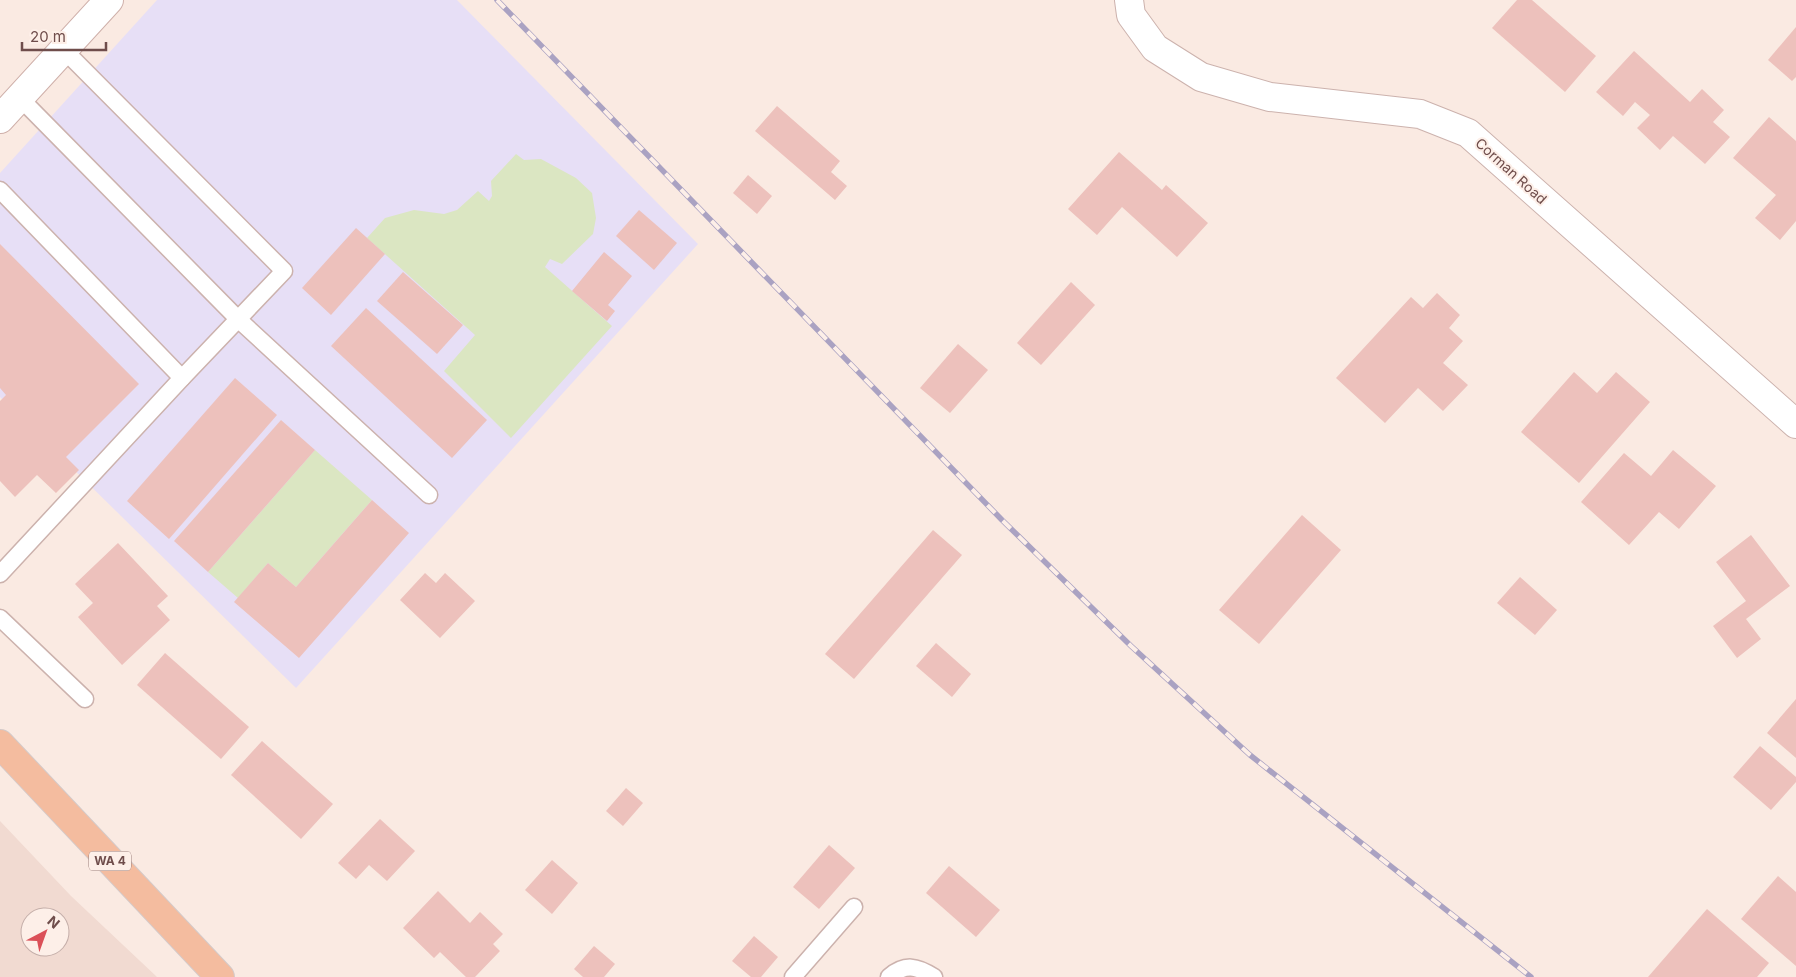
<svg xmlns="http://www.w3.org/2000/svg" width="1796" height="977" font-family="Inter,sans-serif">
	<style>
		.residential { fill: #f1dad1; fill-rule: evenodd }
		.education { fill: #e7dff6 }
		.green { fill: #dbe6c2 }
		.building { fill: #edc1bc }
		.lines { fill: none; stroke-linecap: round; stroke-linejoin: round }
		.service-casing { stroke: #ccb2ad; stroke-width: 19 }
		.minor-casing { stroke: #ccb2ad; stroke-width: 30 }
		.secondary-casing { stroke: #cfb0aa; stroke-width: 30 }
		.primary-casing { stroke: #d4cac9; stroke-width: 30 }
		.service { stroke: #fff; stroke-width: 16 }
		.minor { stroke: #fff; stroke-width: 28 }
		.secondary { stroke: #fff; stroke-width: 28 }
		.primary { stroke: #f4bc9f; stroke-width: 28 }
		.rail-casing { stroke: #aaa2c2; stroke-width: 5.5 }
		.rail { stroke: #fdefe8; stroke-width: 4; stroke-dasharray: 11; stroke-linecap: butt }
		.labels { text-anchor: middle; stroke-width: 4; stroke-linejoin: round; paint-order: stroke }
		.shield { fill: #fdefe8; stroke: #9a7e7a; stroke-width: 1 }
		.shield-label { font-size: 12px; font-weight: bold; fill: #6f4d4b }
		.street-label { font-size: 14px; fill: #6f4d4b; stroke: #fdefe8 }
	</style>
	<rect width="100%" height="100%" fill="#faeae2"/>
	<!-- residential -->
	<path class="residential" d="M0,821L71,896L157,977H0ZM30,917H60V947H30Z"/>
	<!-- education -->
	<polygon class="education" points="157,0 457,0 698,244 296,688 0,397 0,173"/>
	<!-- green -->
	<g class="green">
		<polygon points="516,154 524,160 541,159 576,178 592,193 596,218 593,234 562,264 550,259 545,267 612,326 511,438 444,371 475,335 367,238 385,218 414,210 444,214 457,210 478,191 489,201 492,196 491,181"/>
		<polygon points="315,450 372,500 296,587 268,563 238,598 208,572"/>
	</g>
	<!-- building -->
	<g class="building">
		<polygon points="1517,0 1532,0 1596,56 1565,92 1492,28"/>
		<polygon points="1796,27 1796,77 1792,81 1768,60"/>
		<polygon points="1634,51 1690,102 1702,89 1724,110 1713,122 1730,137 1705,164 1673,136 1660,150 1637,128 1650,115 1635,102 1623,116 1596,92"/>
		<polygon points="777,106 840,161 831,172 847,186 835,200 755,131"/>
		<polygon points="1769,117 1796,141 1796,221 1780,240 1755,218 1776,195 1733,158"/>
		<polygon points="1119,152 1162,190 1166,185 1208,223 1177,257 1122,207 1097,235 1068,209"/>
		<polygon points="748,175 772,196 757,214 733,193"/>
		<polygon points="639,210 677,243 654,270 616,236"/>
		<polygon points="356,228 385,254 331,315 302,288"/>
		<polygon points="0,244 139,384 66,457 79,470 56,493 37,475 15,497 0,481 0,401 6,395 0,388"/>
		<polygon points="604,252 632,276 608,305 615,311 607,321 572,291"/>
		<polygon points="403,272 463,325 437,354 377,301"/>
		<polygon points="1071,282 1095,305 1041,365 1017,343"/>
		<polygon points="1437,293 1460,315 1449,328 1463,341 1443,363 1468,385 1443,411 1418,388 1385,423 1336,378 1411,297 1423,308"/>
		<polygon points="366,308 487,420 452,458 331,346"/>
		<polygon points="958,344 988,370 950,413 920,388"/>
		<polygon points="1574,372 1597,393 1616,372 1650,402 1579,483 1521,432"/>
		<polygon points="235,378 277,415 169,539 127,501"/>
		<polygon points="281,420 315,450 208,572 174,541"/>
		<polygon points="1673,450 1716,486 1679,529 1659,512 1629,545 1581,502 1624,453 1651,476"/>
		<polygon points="372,500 409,533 299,658 234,602 268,563 296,587"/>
		<polygon points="1302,515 1341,550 1259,644 1219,610"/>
		<polygon points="933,530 962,555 854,679 825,654"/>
		<polygon points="1751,535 1790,586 1746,619 1761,639 1737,658 1713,626 1746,601 1716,562"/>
		<polygon points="118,543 168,596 157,606 170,620 122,665 78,617 93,603 75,584"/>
		<polygon points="425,573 436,583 445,573 475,601 440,638 400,600"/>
		<polygon points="1520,577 1557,610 1535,635 1497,603"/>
		<polygon points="936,643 971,674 952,697 916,666"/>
		<polygon points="165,653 249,727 221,759 137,685"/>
		<polygon points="1796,699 1796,758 1767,733"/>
		<polygon points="262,741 333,804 301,839 231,775"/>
		<polygon points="1760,746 1796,777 1796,782 1771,810 1733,777"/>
		<polygon points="626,788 643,803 623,826 606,811"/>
		<polygon points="380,819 415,851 387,881 369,865 356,879 338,863"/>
		<polygon points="829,845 855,868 819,909 793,887"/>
		<polygon points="552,860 578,883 552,914 525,890"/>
		<polygon points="949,866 1000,910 976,937 926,893"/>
		<polygon points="1778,876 1796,892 1796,966 1741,919"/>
		<polygon points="438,891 470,923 480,912 503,934 493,944 500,951 475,977 466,977 440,952 434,958 403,928"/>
		<polygon points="1707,909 1769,963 1757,977 1648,977"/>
		<polygon points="754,936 778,957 761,977 751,977 732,961"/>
		<polygon points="594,946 615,964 604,977 583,977 574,969"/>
	</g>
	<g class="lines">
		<!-- service casing -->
		<g class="service-casing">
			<g id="service">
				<polyline points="20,98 239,320 429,495"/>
				<polyline points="0,190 182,378"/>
				<polyline points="0,574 182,378 284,271 64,50"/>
				<polyline points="0,618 85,699"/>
				<polyline points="793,977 854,907"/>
				<path d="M889,977C905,963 917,966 934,977"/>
			</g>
		</g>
		<!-- minor casing -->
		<g class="minor-casing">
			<polyline id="minor" points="1129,0 1131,15 1155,48 1201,77 1270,97 1420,114 1468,133 1796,424"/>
		</g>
		<!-- secondary casing -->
		<g class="secondary-casing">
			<polyline id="secondary" points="0,119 109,0"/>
		</g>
		<!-- primary casing -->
		<g class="primary-casing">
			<polyline id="primary" points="0,744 220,977"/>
		</g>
		<!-- service -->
		<use href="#service" class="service"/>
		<!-- minor -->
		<use href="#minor" class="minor"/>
		<!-- secondary -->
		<use href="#secondary" class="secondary"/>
		<!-- primary -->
		<use href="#primary" class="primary"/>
		<!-- rail casing -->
		<g class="rail-casing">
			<polyline id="rail" points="497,0 1002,520 1131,646 1250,755 1531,977"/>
		</g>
		<!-- rail -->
		<use href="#rail" class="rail"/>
	</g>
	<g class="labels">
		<!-- shield labels -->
		<rect class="shield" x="89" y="851.5" width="42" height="19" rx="4"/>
		<g class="shield-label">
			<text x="110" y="865">WA 4</text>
		</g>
		<!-- street labels -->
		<g class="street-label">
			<text transform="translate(1511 171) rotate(42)" y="5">Corman Road</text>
		</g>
	</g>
	<!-- north arrow -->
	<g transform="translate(45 932) rotate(41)"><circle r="24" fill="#fdefe8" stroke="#c4aea9"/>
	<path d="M0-4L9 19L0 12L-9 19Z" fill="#db5058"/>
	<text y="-8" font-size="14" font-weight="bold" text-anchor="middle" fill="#6f4d4b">N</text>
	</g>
	<!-- scale -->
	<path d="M22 42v8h84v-8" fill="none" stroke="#6f4d4b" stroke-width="2.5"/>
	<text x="30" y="42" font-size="15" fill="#6f4d4b" stroke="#fdefe8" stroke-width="4" paint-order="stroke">20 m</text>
</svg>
